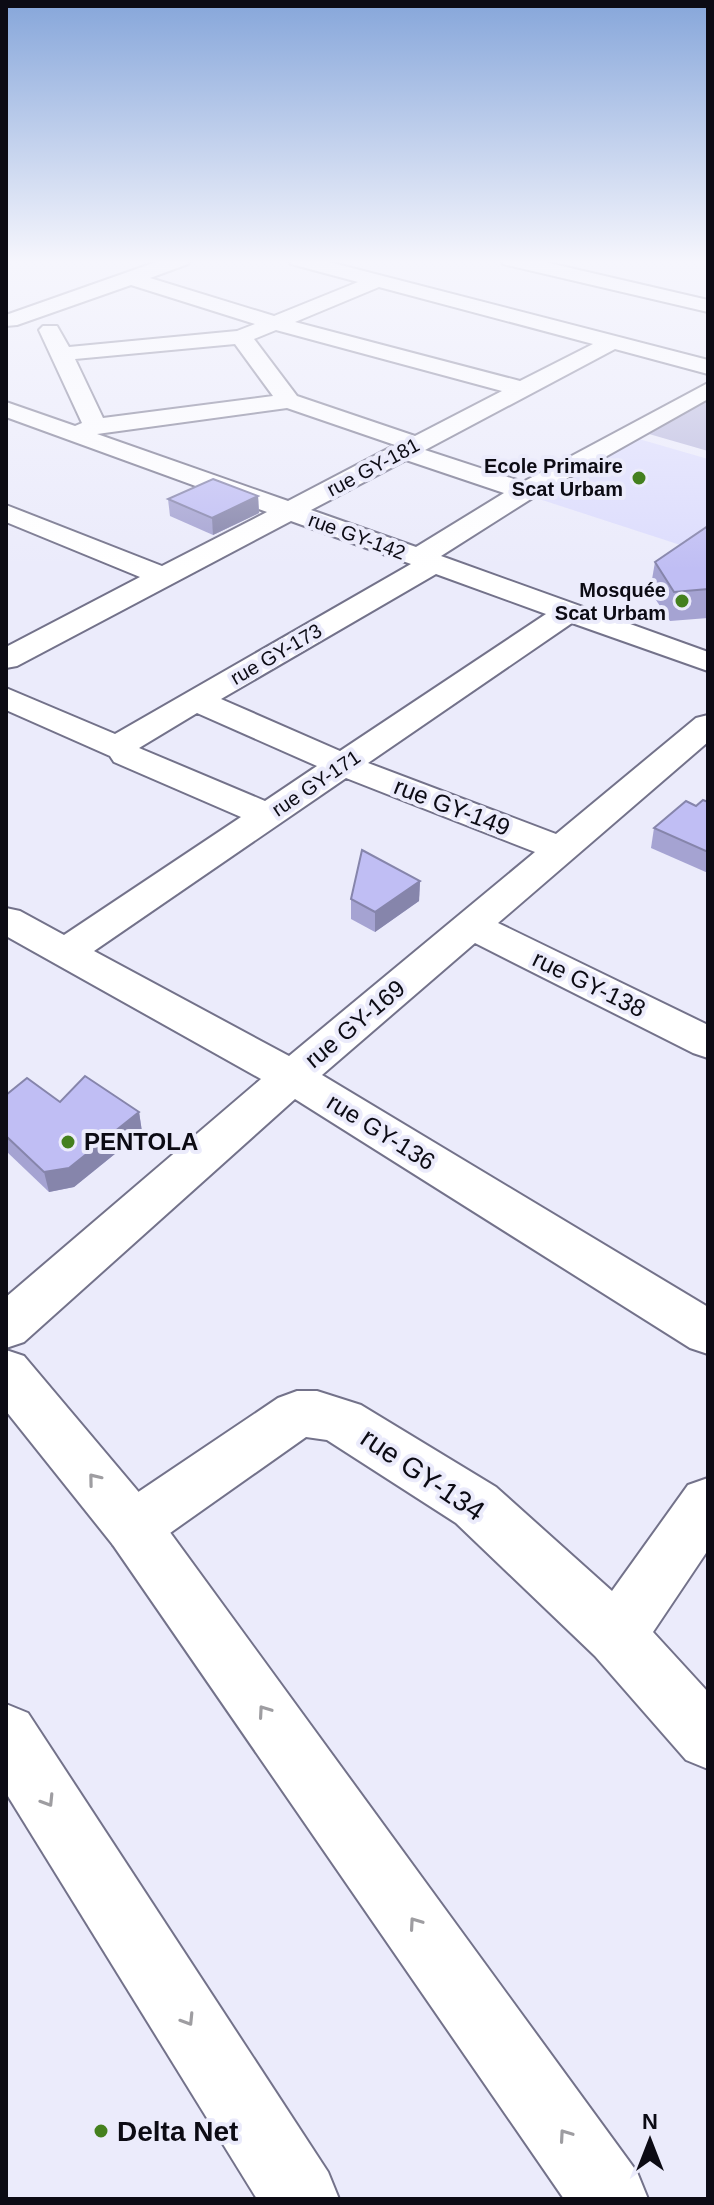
<svg xmlns="http://www.w3.org/2000/svg" width="714" height="2205" font-family="Helvetica,sans-serif">
	<style>
		.built { fill: #dcdcfd }
		.green { fill: #b9b8dd }
		.lines { fill: none; stroke-linecap: round; stroke-linejoin: round }
		.minor-casing { stroke: #73728a; stroke-width: 4 }
		.major-casing { stroke: #73728a; stroke-width: 4 }
		.minor { fill: #fff; fill-rule: evenodd }
		.major { fill: #fff; fill-rule: evenodd }
		.wall { fill: #a5a3d2 }
		.shaded-wall { fill: #8685ab }
		.building { fill: #c0bef4; stroke: #8685ab; stroke-width: 2 }
		.oneway { stroke: #9e9da1 }
		.poi-dot { fill: #44801e; stroke: #ebebfb; stroke-width: 3 }
		.labels { text-anchor: middle; stroke-width: 8; stroke-linejoin: round; paint-order: stroke }
		.far-poi-label { font-size: 20px; font-weight: bold; fill: #0c0b14; stroke: #ebebfb; text-anchor: end }
		.far-street-label { font-size: 20px; fill: #0c0b14; stroke: #ebebfb }
		.street-label { font-size: 24px; fill: #0c0b14; stroke: #ebebfb }
		.poi-label { font-size: 24px; font-weight: bold; fill: #0c0b14; stroke: #ebebfb; text-anchor: start }
		.near-street-label { font-size: 28px; fill: #0c0b14; stroke: #ebebfb }
		.near-poi-label { font-size: 28px; font-weight: bold; fill: #0c0b14; stroke: #ebebfb; text-anchor: start }
	</style>
	<rect width="100%" height="100%" fill="#ebebfb"/>
	<!-- built -->
	<polygon class="built" points="639,439 708,459 708,551 705,553 536,498"/>
	<!-- green -->
	<polygon class="green" points="708,400 708,451 649,434"/>
	<g class="lines">
		<!-- minor casing -->
		<g class="minor-casing">
			<g id="minor">
				<path d="M162,260H190L188,264L150,278L274,316L358,282L291,264L289,260H321L708,360V374L615,349L425,450L523,482L708,383V399L534,497L441,556L708,652V671L572,623L368,763L556,834L696,718L708,715V742L498,923L708,1025V1058L693,1053L475,943L322,1075L708,1307V1354L690,1348L295,1099L24,1342L6,1348V1297L261,1079L6,936V908L20,911L64,935L241,817L114,762L110,756L6,710V688L115,734L411,564L291,521L17,666L6,668V647L140,577L6,522V505L162,566L267,512L6,417V402L75,426L82,423L39,330L43,326H57L69,347L237,331L255,324L131,285L17,325L6,326V315ZM379,287L593,344L520,381L295,322ZM276,330L502,391L415,436L297,396L254,339ZM235,344L273,396L103,418L75,359ZM287,408L395,445L288,501L97,434ZM406,460L504,493L416,547L311,510ZM436,574L546,614L340,751L221,699ZM197,713L317,766L265,801L139,748ZM346,778L535,852L289,1056L94,951Z"/>
				<polygon points="501,260 536,260 708,300 708,312 503,264"/>
				<polygon points="297,1391 317,1391 361,1405 496,1487 612,1591 688,1485 708,1478 708,1550 653,1632 708,1692 708,1769 686,1760 595,1656 456,1523 327,1440 306,1437 153,1545 133,1553 113,1545 105,1527 113,1509 278,1398"/>
			</g>
		</g>
		<!-- major casing -->
		<g class="major-casing">
			<g id="major">
				<polygon points="6,1350 24,1356 153,1509 637,2172 648,2199 564,2199 113,1545 6,1411"/>
				<polygon points="6,1704 28,1713 328,2172 339,2199 257,2199 6,1793"/>
			</g>
		</g>
		<!-- minor -->
		<use href="#minor" class="minor"/>
		<!-- major -->
		<use href="#major" class="major"/>
	</g>
	<!-- wall -->
	<g class="wall">
		<polygon points="258,496 259,513 213,535 170,516 168,499"/>
		<polygon points="708,526 708,618 670,621 650,591 655,562"/>
		<polygon points="708,802 708,873 651,848 654,828 696,806"/>
		<polygon points="420,881 419,901 375,932 351,919 351,899"/>
		<polygon points="6,1095 139,1112 142,1132 74,1187 49,1192 6,1151"/>
	</g>
	<!-- shaded-wall -->
	<g class="shaded-wall">
		<polygon points="258,496 259,513 213,535 212,518"/>
		<polygon points="420,881 419,901 375,932 375,912"/>
		<polygon points="139,1112 142,1132 74,1187 49,1192 44,1172"/>
	</g>
	<!-- building -->
	<g class="building">
		<polygon points="213,479 258,496 212,518 168,499"/>
		<polygon points="708,526 708,589 674,592 655,562"/>
		<polygon points="703,800 708,802 708,852 654,828 686,801 696,806"/>
		<polygon points="362,850 420,881 375,912 351,899"/>
		<polygon points="85,1076 139,1112 69,1168 44,1172 6,1136 6,1095 27,1078 60,1102"/>
	</g>
	<!-- one-way arrows -->
	<defs><path id="oneway-chevron" d="M-2-3.5L2.5 0L-2 3.5" fill="none" stroke-width="1.6" stroke-linecap="round" stroke-linejoin="round" transform="scale(2)"/></defs>
	<g class="oneway">
		<use href="#oneway-chevron" transform="translate(94 1479) rotate(-129)"/>
		<use href="#oneway-chevron" transform="translate(264 1711) rotate(-125)"/>
		<use href="#oneway-chevron" transform="translate(48 1801) rotate(58)"/>
		<use href="#oneway-chevron" transform="translate(415 1923) rotate(-125)"/>
		<use href="#oneway-chevron" transform="translate(188 2020) rotate(58)"/>
		<use href="#oneway-chevron" transform="translate(565 2135) rotate(-125)"/>
	</g>
	<!-- sky -->
	<linearGradient id="sky" x2="0" y2="1"><stop stop-color="#86a6da"/><stop offset="0.46" stop-color="#f6f6fd"/><stop offset="1" stop-color="#f6f6fd" stop-opacity="0"/></linearGradient>
	<rect width="714" height="569" fill="url(#sky)"/>
	<!-- markers -->
	<g class="poi-dot">
		<circle cx="639" cy="478" r="8"/>
		<circle cx="682" cy="601" r="8"/>
		<circle cx="68" cy="1142" r="8"/>
		<circle cx="101" cy="2131" r="8"/>
	</g>
	<g class="labels">
		<!-- far-poi labels -->
		<g class="far-poi-label">
			<text x="623" y="473">Ecole Primaire<tspan x="623" dy="23">Scat Urbam</tspan></text>
			<text x="666" y="597">Mosquée<tspan x="666" dy="23">Scat Urbam</tspan></text>
		</g>
		<!-- far-street labels -->
		<g class="far-street-label">
			<text transform="translate(373 467) rotate(-28)" y="7">rue GY-181</text>
			<text transform="translate(357 536) rotate(20)" y="7">rue GY-142</text>
			<text transform="translate(276 654) rotate(-30)" y="7">rue GY-173</text>
			<text transform="translate(316 783) rotate(-34)" y="7">rue GY-171</text>
		</g>
		<!-- street labels -->
		<g class="street-label">
			<text transform="translate(452 807) rotate(21)" y="8">rue GY-149</text>
			<text transform="translate(589 984) rotate(26)" y="8">rue GY-138</text>
			<text transform="translate(355 1024) rotate(-40)" y="8">rue GY-169</text>
			<text transform="translate(381 1132) rotate(32)" y="8">rue GY-136</text>
		</g>
		<!-- poi labels -->
		<g class="poi-label">
			<text x="84" y="1150">PENTOLA</text>
		</g>
		<!-- near-street labels -->
		<g class="near-street-label">
			<text transform="translate(423 1474) rotate(34)" y="10">rue GY-134</text>
		</g>
		<!-- near-poi labels -->
		<g class="near-poi-label">
			<text x="117" y="2141">Delta Net</text>
		</g>
	</g>
	<!-- border -->
	<rect width="714" height="2205" fill="none" stroke="#0c0b14" stroke-width="16"/>
	<!-- north arrow -->
	<g transform="translate(650 2141)" stroke="#ebebfb" stroke-width="6" paint-order="stroke">
	<path d="M0-6L14 30L0 20L-14 30Z" fill="#0c0b14"/>
	<text y="-12" font-size="22" font-weight="bold" text-anchor="middle" fill="#0c0b14">N</text>
	</g>
</svg>
